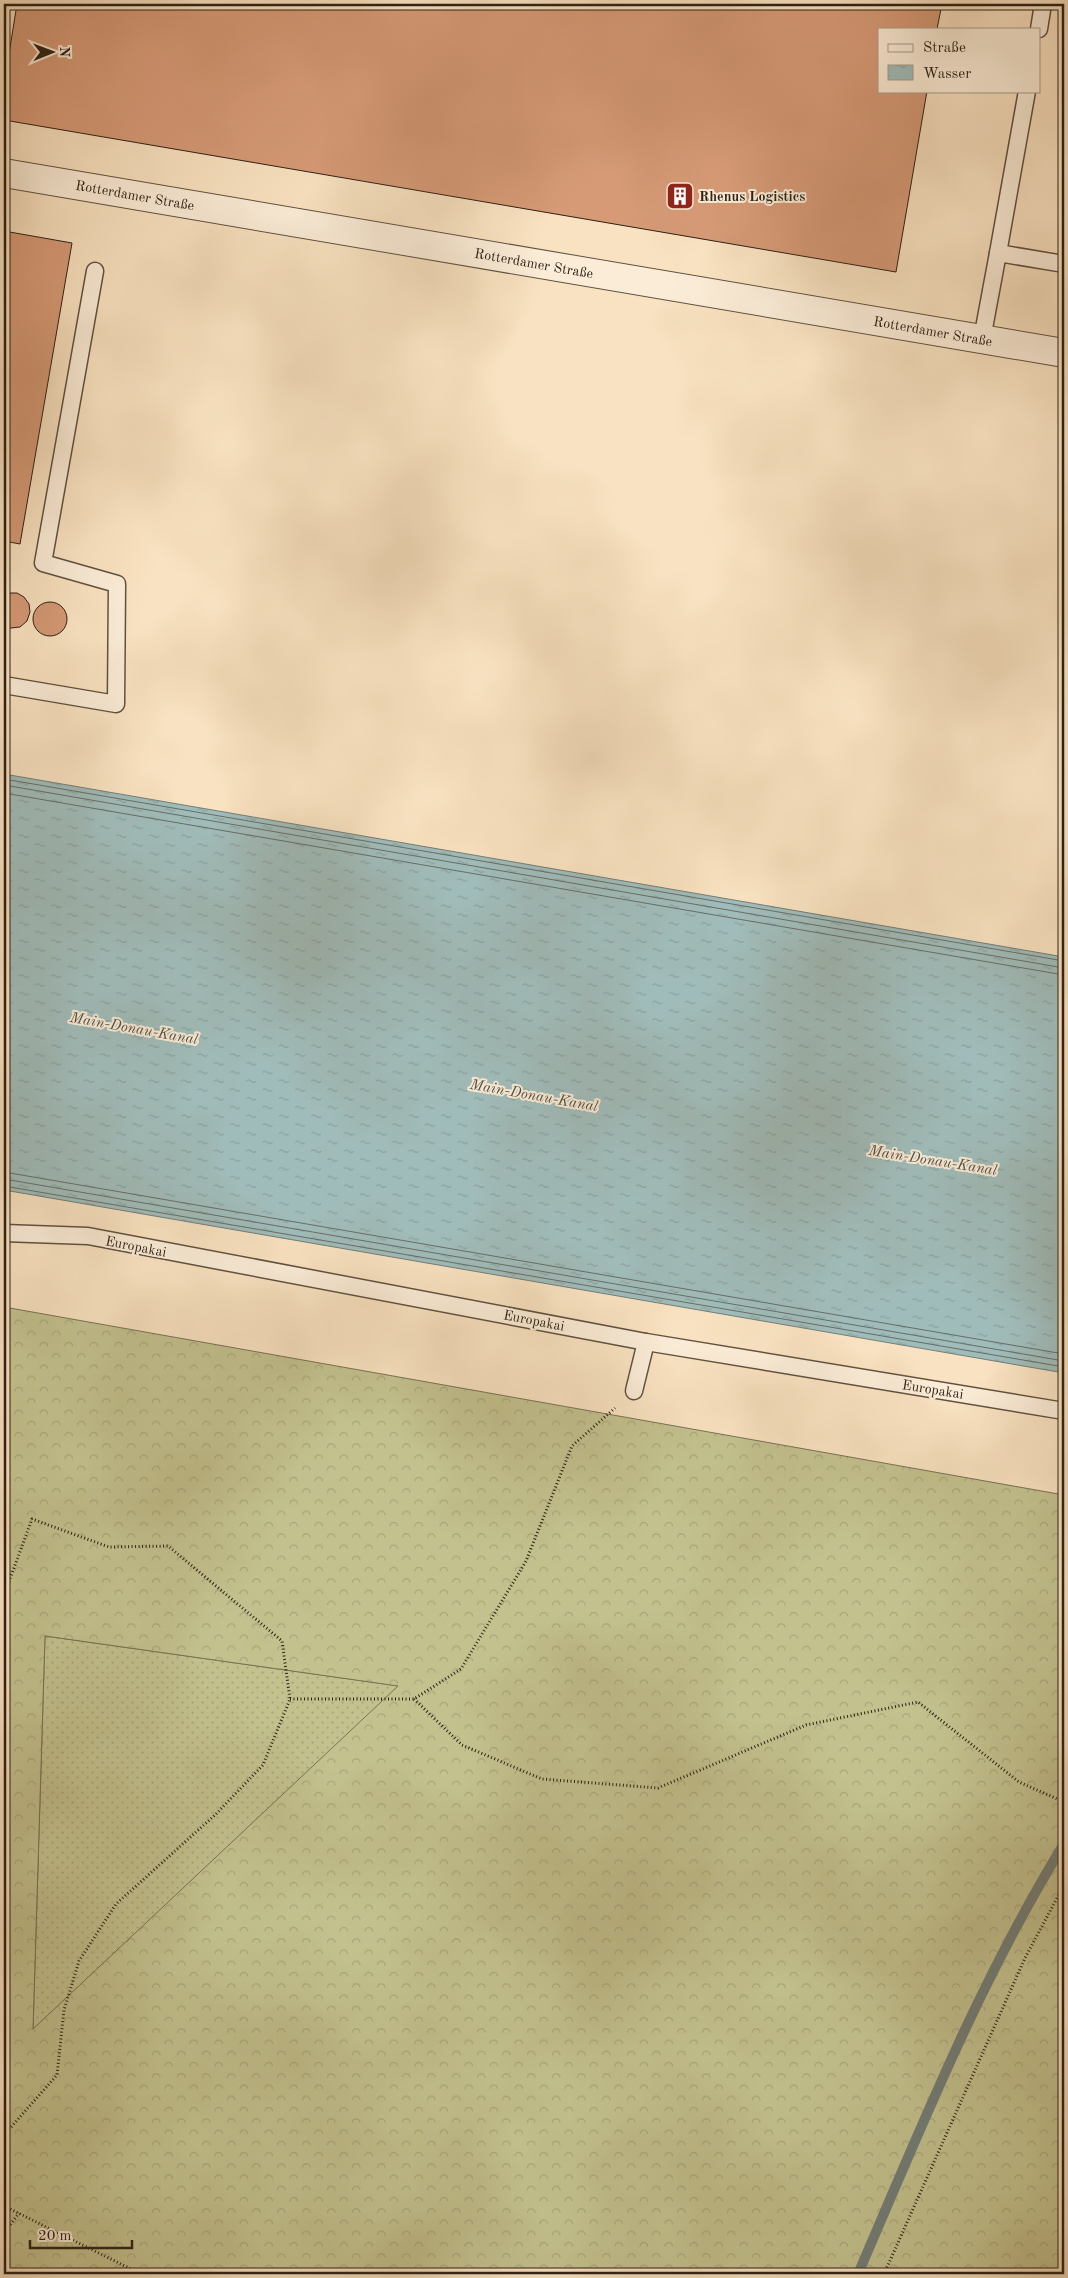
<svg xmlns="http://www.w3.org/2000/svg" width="1068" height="2278" font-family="'Old Standard TT',serif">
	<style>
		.grass { fill: url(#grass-dots); stroke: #787252 }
		.forest { fill: url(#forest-crowns); stroke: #787252; fill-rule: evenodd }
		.water { fill: url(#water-ripples); stroke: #727e78 }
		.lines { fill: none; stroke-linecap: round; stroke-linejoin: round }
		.shore { stroke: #666e67; stroke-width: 1 }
		.stream { stroke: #727e78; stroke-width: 10 }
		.building { fill: #d69a77; stroke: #2d2114 }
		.service-casing { stroke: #60513f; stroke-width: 19 }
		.minor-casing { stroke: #60513f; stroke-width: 30 }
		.path { stroke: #2d2114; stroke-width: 3; stroke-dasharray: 1 2.5; stroke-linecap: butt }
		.service { stroke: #fbecd7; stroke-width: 16 }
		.minor { stroke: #fbecd7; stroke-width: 28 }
		.labels { text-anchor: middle; stroke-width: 4; stroke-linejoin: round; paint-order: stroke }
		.street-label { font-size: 14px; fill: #2d2114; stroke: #fbecd7 }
		.poi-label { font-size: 14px; font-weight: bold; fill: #2d2114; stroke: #fbecd7; text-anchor: start }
		.water-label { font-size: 15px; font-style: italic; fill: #505046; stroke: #fbecd7 }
	</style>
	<defs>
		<pattern id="grass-dots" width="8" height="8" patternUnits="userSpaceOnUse" patternTransform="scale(1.25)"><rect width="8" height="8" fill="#c3c28f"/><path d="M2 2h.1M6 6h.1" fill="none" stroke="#a8a67a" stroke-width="1.8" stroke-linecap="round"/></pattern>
		<pattern id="forest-crowns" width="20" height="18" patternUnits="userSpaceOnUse" patternTransform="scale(1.25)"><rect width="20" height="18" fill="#c3c28f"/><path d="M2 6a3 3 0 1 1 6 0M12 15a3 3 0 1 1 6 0" fill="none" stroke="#a8a67a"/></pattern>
		<pattern id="water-ripples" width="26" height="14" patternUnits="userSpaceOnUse" patternTransform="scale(1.25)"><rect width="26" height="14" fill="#a0bcba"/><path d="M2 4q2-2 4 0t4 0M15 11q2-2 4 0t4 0" fill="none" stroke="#8aa19f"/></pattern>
	</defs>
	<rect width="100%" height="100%" fill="#f9e2c1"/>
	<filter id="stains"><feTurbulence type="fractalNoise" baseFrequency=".004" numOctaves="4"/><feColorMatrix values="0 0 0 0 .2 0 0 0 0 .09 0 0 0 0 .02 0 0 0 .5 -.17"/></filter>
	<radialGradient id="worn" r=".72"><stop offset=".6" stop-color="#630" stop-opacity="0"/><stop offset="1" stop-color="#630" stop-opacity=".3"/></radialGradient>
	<!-- grass -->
	<polygon class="grass" points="45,1636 399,1686 33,2030"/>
	<!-- forest -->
	<path class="forest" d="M4,1307L1064,1495V2274H4ZM45,1636L398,1686L33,2029Z"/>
	<!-- water -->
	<polygon class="water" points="4,774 1064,957 1064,1373 4,1190"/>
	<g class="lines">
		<!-- shore -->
		<g class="shore">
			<polyline points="4,779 1064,961"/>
			<polyline points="4,785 1064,968"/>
			<polyline points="4,793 1064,975"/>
			<polyline points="4,1172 1064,1354"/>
			<polyline points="4,1179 1064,1361"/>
			<polyline points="4,1186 1064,1367"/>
		</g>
		<!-- stream -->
		<path class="stream" d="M858,2274C921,2128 980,1980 1064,1844"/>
	</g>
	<!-- building -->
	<g class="building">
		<polygon points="17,4 942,4 937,29 879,29 879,91 927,91 896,272 4,120 4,85"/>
		<polygon points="1064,191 1064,215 1060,214"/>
		<polygon points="4,231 72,243 20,544 4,541"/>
		<polygon points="9,593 17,593 24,597 29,604 30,612 27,621 20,627 11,628 4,626 4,596"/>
		<circle cx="50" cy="619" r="17"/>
	</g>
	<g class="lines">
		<!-- service casing -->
		<g class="service-casing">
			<g id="service">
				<polyline points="1039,29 1043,4"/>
				<polyline points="998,253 1027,91"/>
				<polyline points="982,339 998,253 1064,264"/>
				<polyline points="4,685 116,704 117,584 43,563 95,271"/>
				<polyline points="4,1233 88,1236 646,1342 1064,1411"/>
				<polyline points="634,1391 646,1342"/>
			</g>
		</g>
		<!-- minor casing -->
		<g class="minor-casing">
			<polyline id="minor" points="4,173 1064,353"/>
		</g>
		<!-- path -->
		<g class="path">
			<polyline points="4,1595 32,1519 109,1547 168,1546 282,1641 290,1699 263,1765 215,1815 116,1904 79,1961 64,2010 57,2075 4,2135"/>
			<polyline points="290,1699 414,1699 461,1669 526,1561 572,1446 615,1408"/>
			<polyline points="414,1699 462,1745 542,1779 658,1788 806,1725 918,1702 1019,1782 1064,1802"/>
			<polyline points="4,2206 141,2274"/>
			<polyline points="4,2233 19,2213"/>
			<polyline points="884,2274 1025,1958 1064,1885"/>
		</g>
		<!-- service -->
		<use href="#service" class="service"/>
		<!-- minor -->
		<use href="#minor" class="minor"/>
	</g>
	<!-- icons -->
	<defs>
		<g id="building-square" transform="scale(1.4375)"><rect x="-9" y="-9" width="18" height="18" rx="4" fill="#8f2418" stroke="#fbecd7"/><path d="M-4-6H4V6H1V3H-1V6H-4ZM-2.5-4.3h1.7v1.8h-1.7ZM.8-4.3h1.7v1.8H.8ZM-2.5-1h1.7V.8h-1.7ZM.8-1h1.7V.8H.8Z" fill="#fff"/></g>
	</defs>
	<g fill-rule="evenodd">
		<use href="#building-square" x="680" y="196"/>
	</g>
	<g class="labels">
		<!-- street labels -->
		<g class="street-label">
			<text transform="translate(135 195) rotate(10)" y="5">Rotterdamer Straße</text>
			<text transform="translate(534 263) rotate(10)" y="5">Rotterdamer Straße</text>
			<text transform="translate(933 331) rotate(10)" y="5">Rotterdamer Straße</text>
			<text transform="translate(136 1246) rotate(11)" y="5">Europakai</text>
			<text transform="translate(534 1320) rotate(11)" y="5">Europakai</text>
			<text transform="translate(933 1389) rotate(9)" y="5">Europakai</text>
		</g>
		<!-- poi labels -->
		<g class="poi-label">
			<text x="699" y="201">Rhenus Logistics</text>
		</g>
		<!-- water labels -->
		<g class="water-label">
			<text transform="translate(134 1028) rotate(10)" y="5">Main-Donau-Kanal</text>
			<text transform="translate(534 1095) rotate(10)" y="5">Main-Donau-Kanal</text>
			<text transform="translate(933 1160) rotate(9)" y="5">Main-Donau-Kanal</text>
		</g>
	</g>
	<!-- margin -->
	<rect width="1068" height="2278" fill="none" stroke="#f9e2c1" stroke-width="20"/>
	<rect x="5" y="5" width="1058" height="2268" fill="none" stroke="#2d2114" stroke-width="2.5"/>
	<rect x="10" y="10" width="1048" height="2258" fill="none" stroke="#2d2114"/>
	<!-- legend -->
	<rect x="878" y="28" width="162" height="65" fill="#fbecd7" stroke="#a99b89"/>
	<rect x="888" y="44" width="25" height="8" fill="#fbecd7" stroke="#a99b89"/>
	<text x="923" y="52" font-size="15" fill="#2d2114">Straße</text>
	<rect x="888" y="65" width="25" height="15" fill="url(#water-ripples)" stroke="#a99b89"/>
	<text x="923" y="78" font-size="15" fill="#2d2114">Wasser</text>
	<!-- north arrow -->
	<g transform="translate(52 52) rotate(89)" stroke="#fbecd7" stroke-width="4" paint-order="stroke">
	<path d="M0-4L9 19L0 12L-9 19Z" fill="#2d2114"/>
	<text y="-8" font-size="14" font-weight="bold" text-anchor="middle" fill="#2d2114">N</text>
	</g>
	<!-- scale -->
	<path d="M30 2240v8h102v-8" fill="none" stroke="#2d2114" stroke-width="2.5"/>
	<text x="38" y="2240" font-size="15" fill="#2d2114" stroke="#fbecd7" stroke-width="4" paint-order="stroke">20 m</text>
	<rect width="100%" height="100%" filter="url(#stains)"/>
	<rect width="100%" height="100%" fill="url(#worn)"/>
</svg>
